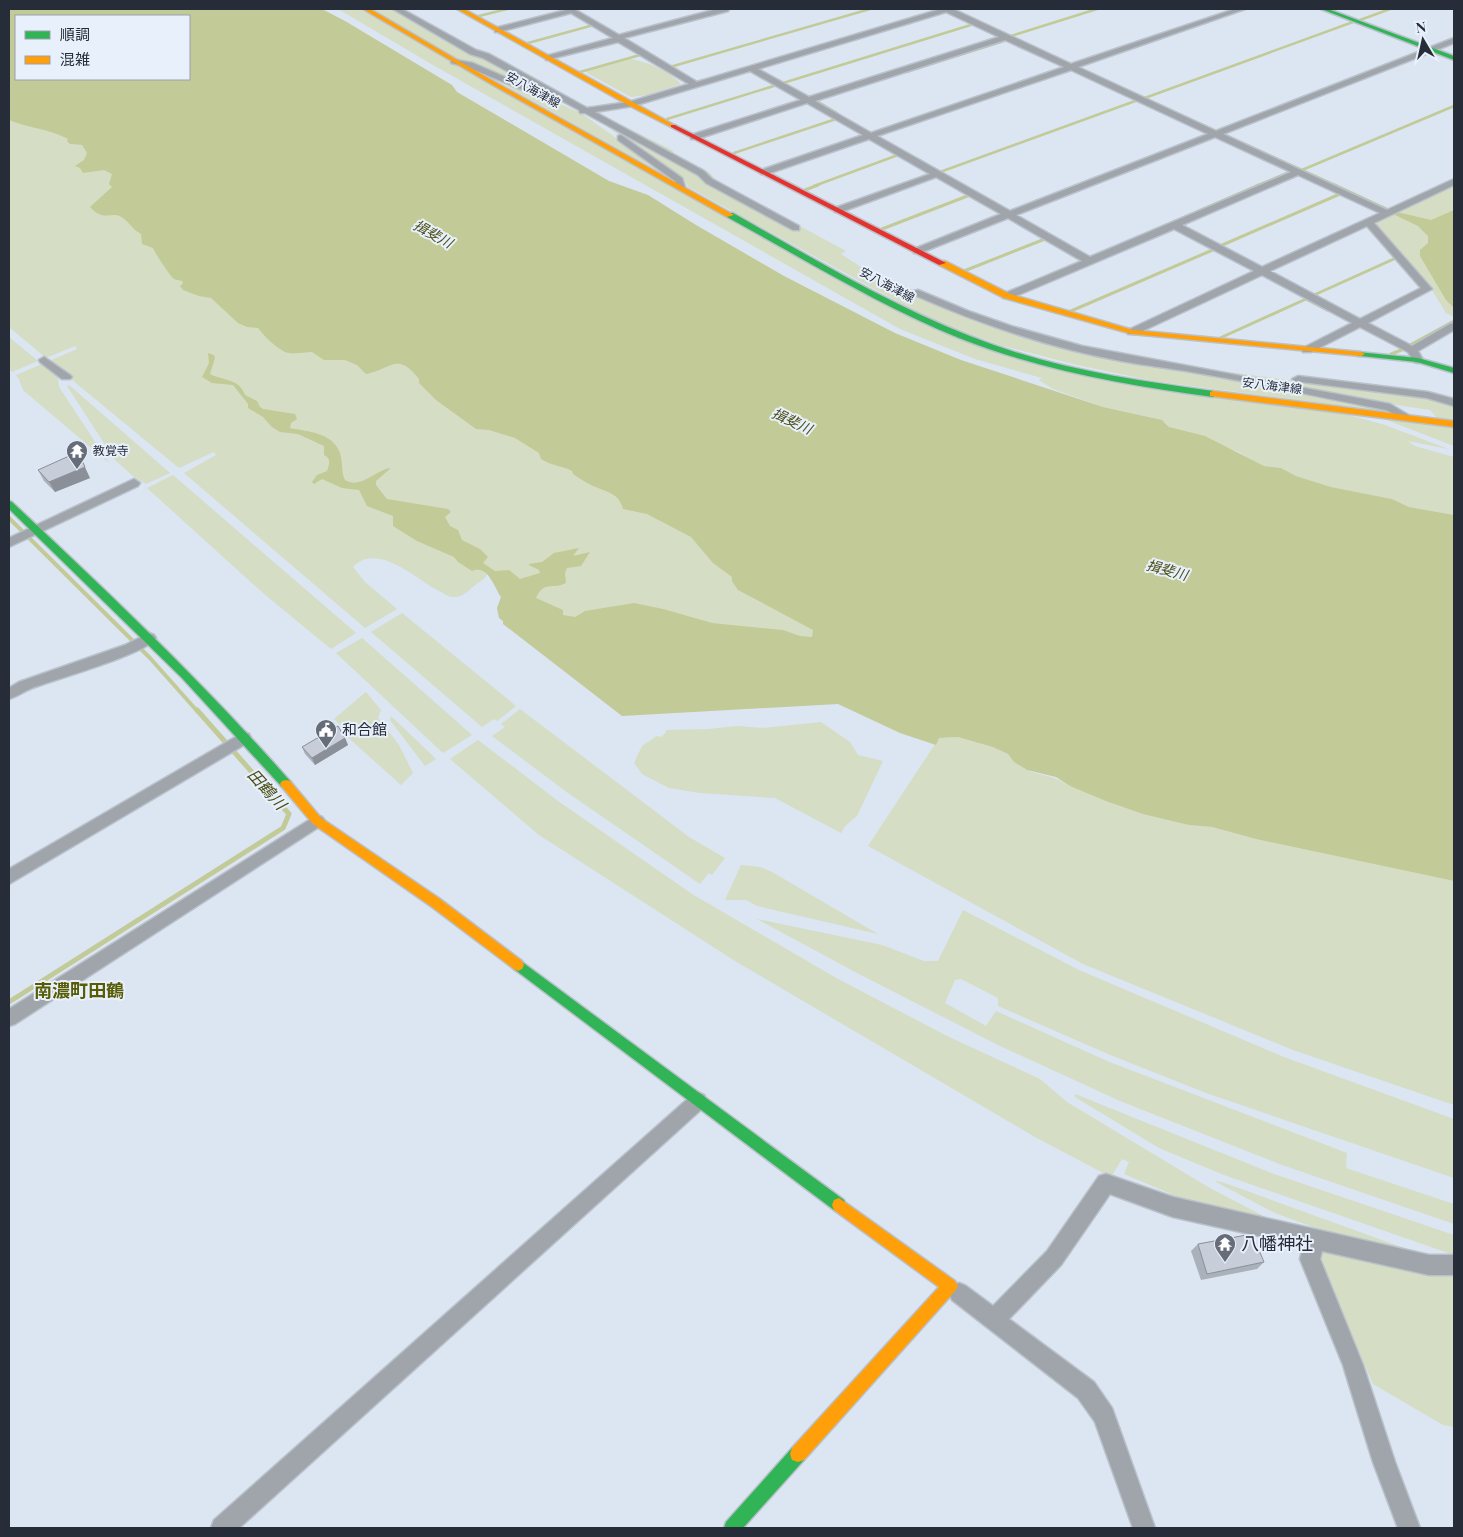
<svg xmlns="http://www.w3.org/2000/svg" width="1463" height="1537" font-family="'Playfair Display','Noto Sans JP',serif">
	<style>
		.green { fill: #d5ddc4 }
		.water { fill: #c2ca97; fill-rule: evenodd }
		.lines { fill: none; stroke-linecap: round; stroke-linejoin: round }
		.stream-far3 { stroke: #c2ca97; stroke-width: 2.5 }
		.stream-far2 { stroke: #c2ca97; stroke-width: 3 }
		.stream-far1 { stroke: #c2ca97; stroke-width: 4 }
		.stream { stroke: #c2ca97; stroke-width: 5 }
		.street-casing { stroke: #b9c1cb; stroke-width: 3 }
		.fast-casing { stroke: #b9c1cb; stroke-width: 3 }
		.slow-casing { stroke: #b9c1cb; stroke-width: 3 }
		.jam-casing { stroke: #b9c1cb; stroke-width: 3 }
		.street { fill: #a0a4ab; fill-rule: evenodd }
		.fast { fill: #30b455; fill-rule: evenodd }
		.slow { fill: #ff9f0a; fill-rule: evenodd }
		.jam { fill: #e5322d; fill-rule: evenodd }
		.wall { fill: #abb1bb }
		.shaded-wall { fill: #8b9098 }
		.building { fill: #c7ced9; stroke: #8b9098 }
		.labels { text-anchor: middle; stroke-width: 4; stroke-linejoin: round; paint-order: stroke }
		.far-street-label { font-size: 12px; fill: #262d38; stroke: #e8f0fc }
		.far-poi-label { font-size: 12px; fill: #262d38; stroke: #e8f0fc; text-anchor: start }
		.far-water-label { font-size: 14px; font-style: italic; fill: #4a4e13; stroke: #e8f0fc }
		.poi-label { font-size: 15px; fill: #262d38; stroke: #e8f0fc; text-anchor: start }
		.water-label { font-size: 16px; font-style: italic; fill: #4a4e13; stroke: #e8f0fc }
		.quarter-label { font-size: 18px; font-weight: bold; fill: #575c05; stroke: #e8f0fc }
		.near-poi-label { font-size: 18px; fill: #262d38; stroke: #e8f0fc; text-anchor: start }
	</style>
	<rect width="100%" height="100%" fill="#dce5f2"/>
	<!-- green -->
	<g class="green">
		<polygon points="338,9 359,9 384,22 823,271 1035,363 1349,415 1385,425 1446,448 1448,449 1408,441 1415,446 1454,457 1454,515 1409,507 1392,499 1331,487 1296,476 1281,468 1264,466 1251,460 1239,452 1223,446 1204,436 1174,429 1169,427 1166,423 1153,418 1103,407 1053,389 1039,380 1042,378 975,359 900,329 433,65"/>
		<polygon points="371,9 394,9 474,54 485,57 575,107 473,64 459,60"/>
		<path d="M630,59C650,63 666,69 681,84L647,95L631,97L587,73V71Z"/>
		<polygon points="472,67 581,113 676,181"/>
		<polygon points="594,111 674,151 672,152 709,172 715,179 731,189 846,251 841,254 867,271 891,282 921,292 1007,330 1203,373 1387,409 1390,412 1154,381 1077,365 1003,346 967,333 911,309 688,187 685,181 595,118 597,117 794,229 593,113"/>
		<path d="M9,120C28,127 50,129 68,139L70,144L82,145L400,355L650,507L808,623L828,641L575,621L539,604L534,594L487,574C484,581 478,582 473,587C467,592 461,598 453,597C447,597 444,593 439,591C417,580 378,541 353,567L365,582L397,609L365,628L184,473L216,455L214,452L179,468L49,361L77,349L75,346L46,358L9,327Z"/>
		<polygon points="1454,184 1454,317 1446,313 1432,290 1375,225 1375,222"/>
		<polygon points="9,337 38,361 12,372 9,369"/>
		<polygon points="42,364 58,378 59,387 109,463 23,390 19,379 16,375"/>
		<path d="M1211,370L1428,398L1454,405V421L1437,418L1430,410C1357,400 1284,384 1211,370Z"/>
		<polygon points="69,385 170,473 146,484 134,477 115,460 67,386"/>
		<polygon points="1387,418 1454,428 1454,446 1384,419"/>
		<polygon points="173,475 356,633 331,649 263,593 147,488"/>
		<polygon points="402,613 516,706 497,721 494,719 482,727 371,632"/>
		<polygon points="362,638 472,735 443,753 336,653"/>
		<polygon points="366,692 381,710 378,718 399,745 413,773 401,785 342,732 344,728 334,719"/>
		<polygon points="520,709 689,837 725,858 712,875 709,873 700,884 568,793 492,736 505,727 501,724"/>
		<polygon points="391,716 436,759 425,766 390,720"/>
		<polygon points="821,722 850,742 858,755 883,761 857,816 845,826 841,833 775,798 700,793 669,788 642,774 634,763 642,746 657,736 662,737 667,730 708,729 738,726 763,728"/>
		<path d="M958,737C975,741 991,744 1006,753C1013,758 1017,766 1027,770C1044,777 1051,774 1070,786L1189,825L1212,827L1256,839L1454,881V1105L1293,1050L1083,964L868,846L939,738Z"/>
		<polygon points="478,740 558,801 692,894 838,979 949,1037 1040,1079 1067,1102 1208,1187 1275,1222 1169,1201 1171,1194 1124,1174 1129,1162 1122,1159 1111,1177 1035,1137 735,961 539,835 450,759"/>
		<polygon points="741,865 760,867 772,872 878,934 757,906 746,900 725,900"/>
		<polygon points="963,910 1079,970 1284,1057 1454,1119 1454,1178 1206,1093 1108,1054 998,1006 998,998 961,979 955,980 945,1003 986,1026 996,1011 1107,1061 1347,1153 1346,1168 1454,1204 1454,1224 1282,1165 1120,1101 998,1045 857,973 757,919 882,945 924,961 938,961"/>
		<polygon points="1075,1094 1274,1174 1454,1235 1454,1255 1224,1175 1159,1148 1075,1097"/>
		<polygon points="1214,1181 1222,1182 1440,1261 1351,1241 1275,1213"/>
		<polygon points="1319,1246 1411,1258 1454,1270 1454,1427 1443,1425 1373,1384 1316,1252"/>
	</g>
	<!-- water -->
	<g class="water">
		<path d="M9,9H322L345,21L452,85L457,92L609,181L648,195L696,225L784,276L895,333L961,360L1103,407L1162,420L1169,427L1205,436L1264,466L1281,468L1296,476L1331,487L1392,499L1409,507L1454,515V881L1256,839L1212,827L1189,825L1143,814L1106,801L1070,786L1056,777L1027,770L1014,762L1008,754L993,747L958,737L939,738L936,745L900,733L838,704L622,716L503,624V621L499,618L497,608L501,597C494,587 488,564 472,571L458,562L454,557L417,541L393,526V516L367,506L359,490L342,488L322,479L314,484L312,482L317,475L327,471C329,465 332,459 324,455V446L298,434L280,432L272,427L263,417L248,408V404L233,385L212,383L202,377L209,363L208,353L214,355L215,358L210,374C223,381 239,378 245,395L257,401L260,407L263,409L295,414L297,419L291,423L290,428C309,432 332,432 340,453C343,462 341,472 345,480C361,490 376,469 391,468L376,481V485L387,499L448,509L451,512L445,517L450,526L458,530L462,540L480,549L488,557L483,563L495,571L509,570L520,579L540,573L539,570L529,565V564L542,562L554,553L579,548L573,556L590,552L581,566L567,568L565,573L566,583C552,590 544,580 536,598L563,610V615L575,617L585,611L634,603L663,609L712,623L783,630L800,636L812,637L813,630L738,590L732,581V577L713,563L691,537L647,514L623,509C619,493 607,492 593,486C587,483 579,478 573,474L572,471C563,466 552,466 541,459L539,453L515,438L489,430L476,429L436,400L419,383V379C397,351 392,369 366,374L357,365L345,360H324L312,352C304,352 293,355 285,352C275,347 264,336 258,328L247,327L238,323L211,298L199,296L183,290L180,286L183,283L182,281C179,280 176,280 174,279C170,276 155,253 153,248L142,244L141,234C133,230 129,222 123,218C111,210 105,223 90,207L112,187L109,184L112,174L104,170L83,173L80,168L75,166L84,160L87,153L82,145L70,144L67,141L68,139C50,129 28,128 9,120ZM16,16H189V79H16Z"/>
		<polygon points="1454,210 1454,308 1446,300 1420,256 1420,250 1428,243 1428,236 1418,226 1393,214 1397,212 1431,220"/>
	</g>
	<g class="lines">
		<!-- stream-far3 -->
		<g class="stream-far3">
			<polyline points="563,9 565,10"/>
			<polyline points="576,10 579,9"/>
			<polyline points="479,16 507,9"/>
			<polyline points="1360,20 1390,9"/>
			<polyline points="1011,36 1097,9"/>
			<polyline points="528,43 590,26"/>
			<polyline points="1055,57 1073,65"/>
			<polyline points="670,67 870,9"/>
			<polyline points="580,72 640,55"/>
			<polyline points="906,72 1007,40"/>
			<polyline points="783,83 974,24"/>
			<polyline points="1131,92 1218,132"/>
			<polyline points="819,99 815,100 837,113"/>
			<polyline points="1142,99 1353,22"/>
			<polyline points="667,119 777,85"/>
			<polyline points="1223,134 1337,186"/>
			<polyline points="734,153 836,119"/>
			<polyline points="1302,170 1454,106"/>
			<polyline points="940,172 1138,100"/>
			<polyline points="814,186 898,155"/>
			<polyline points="1256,186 1292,171"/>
		</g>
		<!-- stream-far2 -->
		<g class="stream-far2">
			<polyline points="1335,185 1393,212"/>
			<polyline points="805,190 818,185"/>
			<polyline points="1162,227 1259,185"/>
			<polyline points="882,229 970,195 967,193"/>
			<polyline points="1220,246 1340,194"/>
			<polyline points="964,271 1045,239"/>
			<polyline points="1314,295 1396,258"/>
			<polyline points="1071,311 1215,249"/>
			<polyline points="1220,338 1306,299 1327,310"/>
			<polyline points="1410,345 1454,321"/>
			<polyline points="1391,354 1404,349"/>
		</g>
		<!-- stream-far1 -->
		<polyline class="stream-far1" points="9,518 150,658 198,712"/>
		<!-- stream -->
		<polyline class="stream" points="9,1002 283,828 289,814 197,710"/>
		<!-- street casing -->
		<g class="street-casing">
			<g id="street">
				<path d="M393,9H402L476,50L489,54L587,108L629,102L689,84L618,42L546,60V56L613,38L571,13L498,32H495V28L566,10L565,9H574L619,35L717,9H729L728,11L624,38L697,82L941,9H953L1071,64L1235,9H1245L1078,67L1216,131L1454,38V43L1223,134L1387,210L1454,179V185L1374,223L1432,289L1368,323L1412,346L1450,324L1454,323V330L1418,351L1423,360L1418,363L1414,362L1408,352L1360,327L1311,352H1303L1302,350L1303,348L1352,323L1262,275L1136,334H1128L1127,332L1128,330L1254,271L1174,229L1011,298H1003L1002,296L1003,294L1082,261L1008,218L920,253H914V249L1001,214L936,177L841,212H835V208L930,174L869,139L767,174H761V170L863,135L807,103L697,139H691V135L801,100L750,71L633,106L595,112L704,171L712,179L799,226V230H793L706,183L698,175L585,113H580L579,110L483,58L470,54ZM946,12L999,37L809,97L758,69ZM1005,40L1064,67L871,133L815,101ZM1071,70L1208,134L1010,211L877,136ZM1215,137L1291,172L1090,257L1016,215ZM1298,175L1380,213L1262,267L1182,225ZM1367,226L1421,288L1360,319L1270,271Z"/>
				<polygon points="451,59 473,63 530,88 523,90 467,67 451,63"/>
				<polygon points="621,135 682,178 685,187 683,189 677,189 675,181 618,140 618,136"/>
				<path d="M918,290L968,311L1011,326L1082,346L1390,404L1410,416L1404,419L1386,410C1325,398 1265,385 1203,374C1176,369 1148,366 1121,361C1050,348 980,324 914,295L913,293L914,291Z"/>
				<polygon points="44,357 70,375 72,377 70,379 62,379 40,362 39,360"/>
				<polygon points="1298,376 1428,392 1454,399 1454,406 1427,398 1294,381 1292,379"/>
				<polygon points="134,479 140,483 138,486 9,547 9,538"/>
				<path d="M149,633L154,635L156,638C147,654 52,680 30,689C23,692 16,697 9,699V688L19,682L125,645Z"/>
				<polygon points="244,732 249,734 251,738 249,742 9,884 9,869"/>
				<polygon points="317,815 322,817 325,821 322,825 15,1024 9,1026 9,1009"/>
				<polygon points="698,1092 704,1095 707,1101 704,1107 239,1528 211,1528 214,1520 692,1095"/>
				<polygon points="1106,1174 1173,1197 1429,1255 1454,1255 1454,1275 1429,1275 1322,1251 1320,1259 1363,1365 1395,1462 1420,1528 1398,1528 1373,1462 1343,1365 1300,1259 1303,1246 1173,1217 1110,1194 1061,1265 1009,1319 1094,1382 1112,1408 1155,1528 1133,1528 1095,1422 1078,1398 952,1300 949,1293 952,1286 959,1283 966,1286 993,1306 1047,1251 1099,1176"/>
			</g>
		</g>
		<!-- fast casing -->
		<g class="fast-casing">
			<g id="fast">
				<polygon points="1321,9 1328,9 1454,56 1454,60"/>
				<path d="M727,213H733C818,261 901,312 994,345C1064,370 1139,381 1213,391L1217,394L1213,397C1127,385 1040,370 959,338C878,305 804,259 727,217Z"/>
				<polygon points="1358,352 1418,358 1454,368 1454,373 1417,362 1361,356 1358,356"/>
				<path d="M9,501L12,502C108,592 203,682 290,781L292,784L290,787H282L182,678L9,509Z"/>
				<polygon points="518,959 844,1200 846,1205 844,1210 839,1212 834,1210 514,969 512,965 514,961"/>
				<polygon points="798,1446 804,1448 806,1454 804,1460 743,1528 724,1528 726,1522 792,1448"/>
			</g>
		</g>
		<!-- slow casing -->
		<g class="slow-casing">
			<g id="slow">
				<polygon points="363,9 370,9 495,82 734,215 727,217 491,84"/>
				<polygon points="457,9 464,9 676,126 671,127 628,105"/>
				<polygon points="939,261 945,261 1010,294 1133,330 1361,352 1365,354 1361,356 1132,334 1004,298 939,265"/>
				<polygon points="1213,391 1454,421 1454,427 1210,396 1210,392"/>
				<polygon points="286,780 290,781 321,818 440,899 522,961 524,965 522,969 518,971 514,969 432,907 313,824 282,787 280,784 282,781"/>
				<polygon points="839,1198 955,1281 958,1286 955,1291 804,1460 798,1462 792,1460 790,1454 792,1448 939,1287 834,1210 832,1205 834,1200"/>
			</g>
		</g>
		<!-- jam casing -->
		<g class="jam-casing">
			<polygon id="jam" points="671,125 675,125 946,263 939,265 671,127"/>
		</g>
		<!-- street -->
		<use href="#street" class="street"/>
		<!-- fast -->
		<use href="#fast" class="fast"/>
		<!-- slow -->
		<use href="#slow" class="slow"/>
		<!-- jam -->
		<use href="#jam" class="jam"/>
	</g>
	<!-- wall -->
	<g class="wall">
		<polygon points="38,470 90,478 55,492 44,481"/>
		<polygon points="345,738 348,745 315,765 305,754 302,747"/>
		<polygon points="1198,1244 1264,1262 1257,1269 1201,1280 1191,1251"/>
	</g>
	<!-- shaded-wall -->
	<g class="shaded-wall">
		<polygon points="78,452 90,478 55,492 49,482"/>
		<polygon points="345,738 348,745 315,765 312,758"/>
	</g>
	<!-- building -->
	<g class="building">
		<polygon points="78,452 85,467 49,482 38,470"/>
		<polygon points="338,726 345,738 312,758 302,747"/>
		<polygon points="1252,1234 1264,1262 1207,1274 1198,1244"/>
	</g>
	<!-- icons -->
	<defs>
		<g id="temple-pin" transform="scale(1.125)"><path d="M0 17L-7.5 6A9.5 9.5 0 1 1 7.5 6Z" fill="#666d79" stroke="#e8f0fc"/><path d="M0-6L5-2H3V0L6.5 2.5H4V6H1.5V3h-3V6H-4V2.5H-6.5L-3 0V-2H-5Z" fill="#fff"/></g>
		<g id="civic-pin" transform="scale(1.125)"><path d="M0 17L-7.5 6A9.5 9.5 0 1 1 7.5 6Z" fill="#666d79" stroke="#e8f0fc"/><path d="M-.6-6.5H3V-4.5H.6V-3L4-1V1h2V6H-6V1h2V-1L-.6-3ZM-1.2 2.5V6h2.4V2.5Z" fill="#fff"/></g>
	</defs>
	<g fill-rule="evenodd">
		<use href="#temple-pin" x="77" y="451"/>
		<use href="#civic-pin" x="326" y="730"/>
		<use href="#temple-pin" x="1225" y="1244"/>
	</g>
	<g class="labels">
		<!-- far-street labels -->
		<g class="far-street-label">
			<text transform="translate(533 90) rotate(29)" y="4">安八海津線</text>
			<text transform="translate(887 285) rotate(28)" y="4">安八海津線</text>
			<text transform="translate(1272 386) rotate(7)" y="4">安八海津線</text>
		</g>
		<!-- far-poi labels -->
		<g class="far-poi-label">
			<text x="93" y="455">教覚寺</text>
		</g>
		<!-- far-water labels -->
		<g class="far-water-label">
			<text transform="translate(433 234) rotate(29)" y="5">揖斐川</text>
			<text transform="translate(792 421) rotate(25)" y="5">揖斐川</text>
			<text transform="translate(1167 570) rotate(15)" y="5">揖斐川</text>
		</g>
		<!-- poi labels -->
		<g class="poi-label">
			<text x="342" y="735">和合館</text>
		</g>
		<!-- water labels -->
		<g class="water-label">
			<text transform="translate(267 789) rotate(48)" y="6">田鶴川</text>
		</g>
		<!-- quarter labels -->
		<g class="quarter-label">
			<text x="79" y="997">南濃町田鶴</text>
		</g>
		<!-- near-poi labels -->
		<g class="near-poi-label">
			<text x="1241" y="1250">八幡神社</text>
		</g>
	</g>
	<!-- border -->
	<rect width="1463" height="1537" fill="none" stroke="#262d38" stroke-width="20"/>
	<!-- legend -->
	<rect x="15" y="15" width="175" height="65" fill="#e8f0fc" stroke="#9aa2ae"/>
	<rect x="25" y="31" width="25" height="8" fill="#30b455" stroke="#9aa2ae"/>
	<text x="60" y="40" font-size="15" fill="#262d38">順調</text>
	<rect x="25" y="56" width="25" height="8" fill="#ff9f0a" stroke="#9aa2ae"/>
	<text x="60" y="65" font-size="15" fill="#262d38">混雑</text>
	<!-- north arrow -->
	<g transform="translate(1423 40) rotate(351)" stroke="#e8f0fc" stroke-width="4" paint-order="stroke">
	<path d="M0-4L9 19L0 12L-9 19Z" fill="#262d38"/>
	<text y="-8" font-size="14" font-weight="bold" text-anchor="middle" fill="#262d38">N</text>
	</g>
</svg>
